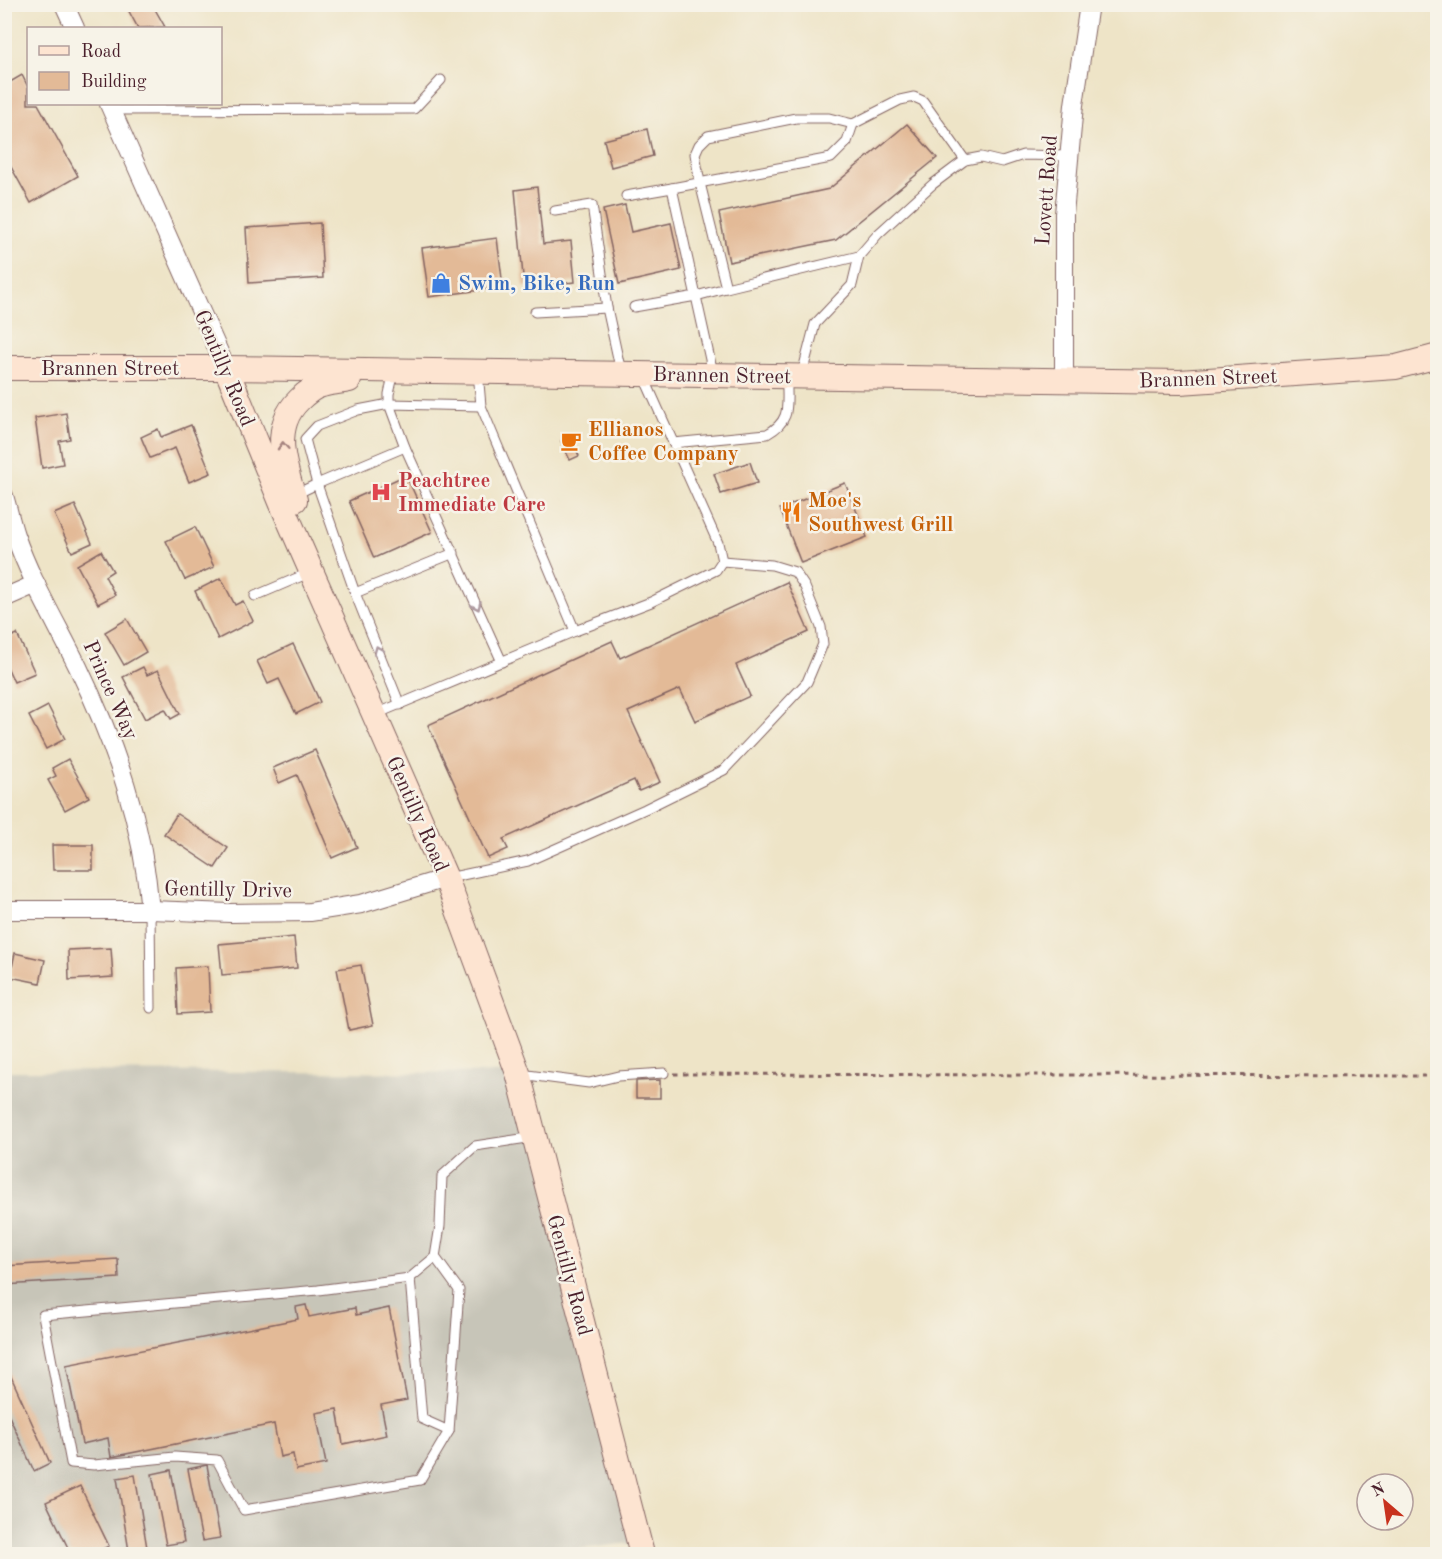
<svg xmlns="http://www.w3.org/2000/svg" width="1442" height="1559" font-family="'Old Standard TT',serif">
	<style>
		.industrial { fill: #c7c5b8 }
		.building { fill: #e3ba97 }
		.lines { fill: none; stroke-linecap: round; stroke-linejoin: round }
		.lane-casing { stroke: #836462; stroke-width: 11 }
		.street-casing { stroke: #836462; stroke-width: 20 }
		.secondary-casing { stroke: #836462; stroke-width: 26 }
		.path { stroke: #836462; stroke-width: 3; stroke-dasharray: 4.5 4.5; stroke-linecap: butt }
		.lane { stroke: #fff; stroke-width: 9 }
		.street { stroke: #fff; stroke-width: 18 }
		.secondary { stroke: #fde4d1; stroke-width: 24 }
		.oneway { stroke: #a4827e }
		.oneway2 { stroke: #ae9aa0 }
		.labels { text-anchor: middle; stroke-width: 5; stroke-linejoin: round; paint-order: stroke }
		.street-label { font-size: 21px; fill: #4a1f2b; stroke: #f7f3e8 }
		.shop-label { font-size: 21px; font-weight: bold; fill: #366cbe; stroke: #f7f3e8; text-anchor: start }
		.food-label { font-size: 21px; font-weight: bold; fill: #c56008; stroke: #f7f3e8; text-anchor: start }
		.health-label { font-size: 21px; font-weight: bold; fill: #be3a42; stroke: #f7f3e8; text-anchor: start }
	</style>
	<rect width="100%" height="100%" fill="#f7f3e8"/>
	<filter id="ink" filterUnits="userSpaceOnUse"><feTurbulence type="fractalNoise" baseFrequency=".0167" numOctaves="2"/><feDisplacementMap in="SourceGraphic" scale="12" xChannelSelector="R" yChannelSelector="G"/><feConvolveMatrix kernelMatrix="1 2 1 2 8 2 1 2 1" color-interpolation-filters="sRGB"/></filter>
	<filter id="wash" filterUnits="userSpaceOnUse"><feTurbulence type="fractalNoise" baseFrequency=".008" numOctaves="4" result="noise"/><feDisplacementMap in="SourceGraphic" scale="24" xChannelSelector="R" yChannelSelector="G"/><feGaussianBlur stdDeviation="1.35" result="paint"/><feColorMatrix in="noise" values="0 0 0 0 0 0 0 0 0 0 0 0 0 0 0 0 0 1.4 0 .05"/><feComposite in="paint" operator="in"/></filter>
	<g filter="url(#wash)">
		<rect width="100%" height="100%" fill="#eee4c7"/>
		<!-- industrial -->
		<polygon class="industrial" points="5,1071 518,1073 640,1542 534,1554 5,1554"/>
		<g id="blocks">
			<!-- building -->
			<g class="building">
				<polygon points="125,4 152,4 165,27 138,28"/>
				<polygon points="22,75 28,87 28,104 38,104 78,176 31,203 5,156 5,85"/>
				<polygon points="907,124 937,158 836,240 729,262 719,213 829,189"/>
				<polygon points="647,129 653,156 611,167 604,140"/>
				<polygon points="537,187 543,244 571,241 575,282 524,287 515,190"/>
				<polygon points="625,205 631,232 671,223 681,270 619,284 603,210"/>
				<polygon points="320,223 323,278 249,283 246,228"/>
				<polygon points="497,238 503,287 429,297 422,248"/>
				<polygon points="66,413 70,439 59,441 63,464 42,468 35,418"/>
				<polygon points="191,425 211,473 189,482 175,448 150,458 141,437 158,429 161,437"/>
				<polygon points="570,437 579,456 570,460 561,441"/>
				<polygon points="750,462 757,483 721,494 714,474"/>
				<polygon points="406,475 432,532 374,558 349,501"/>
				<polygon points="845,483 867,537 801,563 780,509"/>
				<polygon points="75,505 92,543 72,552 54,514"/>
				<polygon points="195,527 214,567 185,580 166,541"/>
				<polygon points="101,551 113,571 105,576 115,595 98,604 77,565"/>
				<polygon points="221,578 235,605 243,601 253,621 218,639 195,591"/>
				<polygon points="787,582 809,632 736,665 750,696 695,721 680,689 628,712 660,782 639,791 634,780 503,839 508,849 488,858 428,725 612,641 620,658"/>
				<polygon points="127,619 146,652 124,665 105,632"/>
				<polygon points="17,634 35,673 14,682 4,660 4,640"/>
				<polygon points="293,644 320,702 296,714 279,679 268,684 257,661"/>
				<polygon points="143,667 147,675 158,670 180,714 171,719 165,709 145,719 123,677"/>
				<polygon points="48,706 65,739 46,749 29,716"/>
				<polygon points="315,750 357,847 332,858 297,775 279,783 273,768"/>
				<polygon points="68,759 89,797 65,810 48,780 56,776 52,768"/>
				<polygon points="177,814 228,848 215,868 164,834"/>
				<polygon points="52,845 93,845 93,870 53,870"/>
				<polygon points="4,846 7,846 8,869 4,870"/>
				<polygon points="294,937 297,968 222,975 219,944"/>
				<polygon points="111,948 113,977 69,980 68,950"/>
				<polygon points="15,953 45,960 40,983 10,977"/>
				<polygon points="361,965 373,1025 349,1030 337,969"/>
				<polygon points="208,966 210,1012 178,1014 176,968"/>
				<polygon points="660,1080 660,1098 636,1098 636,1081"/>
				<polygon points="118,1259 119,1278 4,1285 4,1266"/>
				<polygon points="306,1305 309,1317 355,1308 356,1315 389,1308 407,1400 381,1405 387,1435 343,1444 337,1409 316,1413 326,1464 296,1470 293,1454 280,1457 274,1424 111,1457 108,1438 82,1444 66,1365 298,1319 296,1307"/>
				<polygon points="4,1361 50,1463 34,1471 4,1405"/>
				<polygon points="207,1465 220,1538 202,1541 188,1469"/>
				<polygon points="171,1470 184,1542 166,1545 152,1474"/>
				<polygon points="135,1475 147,1548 129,1551 117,1478"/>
				<polygon points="80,1486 109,1546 92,1554 71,1554 46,1502"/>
			</g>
		</g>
	</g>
	<g filter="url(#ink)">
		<use href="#blocks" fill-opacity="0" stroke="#836462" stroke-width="1.5"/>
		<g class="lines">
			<!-- lane casing -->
			<g class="lane-casing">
				<g id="lane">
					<polyline points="112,110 414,109 441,80"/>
					<polyline points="626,196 672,188"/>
					<polyline points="555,211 592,205 607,308 621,372"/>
					<polyline points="859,256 726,288 700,183 695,154 699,145 708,136 796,118 829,118 853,124 900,100 914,97 923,101 965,160"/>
					<polyline points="634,307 696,296 726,288"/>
					<polyline points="535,312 607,308"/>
					<polyline points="394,371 389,394 389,404 405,447 502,662"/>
					<polyline points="713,373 672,188 831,158 847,142 853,124"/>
					<polyline points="802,374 815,324 852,285 859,256 878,234 933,184 965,160 981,157 1002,162 1023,155 1069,156"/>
					<path d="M673,443L767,434C793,420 786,404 787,378"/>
					<polyline points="405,447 317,484 305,439 317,426 358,410 389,404 481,406"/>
					<polyline points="294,495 317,484 355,593 454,553"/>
					<polyline points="355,593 400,705"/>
					<polyline points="255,596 311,572"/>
					<polyline points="575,631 651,602 716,570 722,561 718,543 643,375"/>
					<polyline points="376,714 575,631 481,406 478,372"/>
					<polyline points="448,878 528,861 645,809 724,770 807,682 823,644 821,627 805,587 795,572 772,565 722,561"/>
					<polyline points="150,910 151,1008"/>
					<polyline points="520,1074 589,1083 618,1076 664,1073"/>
					<polyline points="435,1257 459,1290 449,1431 420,1480 244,1510 217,1460 175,1457 94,1465 71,1463 43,1315 318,1290 410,1278 435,1257 440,1226 442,1176 475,1146 534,1137"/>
					<polyline points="410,1278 422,1419 449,1431"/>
				</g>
			</g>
			<!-- street casing -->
			<g class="street-casing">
				<g id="street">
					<polyline points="64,4 75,28"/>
					<polyline points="109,104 226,368"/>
					<polyline points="1064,380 1064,214 1074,105 1089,4"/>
					<path d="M4,496C8,509 11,523 15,535C31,581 57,624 78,667C116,746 143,823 150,910"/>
					<polyline points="4,598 36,584"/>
					<polyline points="4,910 150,910 230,913 310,912 361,904 446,878"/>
				</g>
			</g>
			<!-- secondary casing -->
			<g class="secondary-casing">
				<g id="secondary">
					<polyline points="4,368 226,368 1180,382 1396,367 1438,356"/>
					<polyline points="226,368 283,507 446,878 518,1073 642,1554"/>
					<path d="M295,500C285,468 270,428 299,400C305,394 313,387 322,385C331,382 340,382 349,380"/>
				</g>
			</g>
			<!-- path -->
			<polyline class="path" points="674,1074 1438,1076"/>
			<!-- lane -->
			<use href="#lane" class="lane"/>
			<!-- street -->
			<use href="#street" class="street"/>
			<!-- secondary -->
			<use href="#secondary" class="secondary"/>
		</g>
		<!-- one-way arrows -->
		<defs><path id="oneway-chevron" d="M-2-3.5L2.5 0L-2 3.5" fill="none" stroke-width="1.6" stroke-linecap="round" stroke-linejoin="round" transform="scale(1.5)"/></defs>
		<use class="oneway" href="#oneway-chevron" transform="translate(283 446) rotate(-93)"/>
		<g class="oneway2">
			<use href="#oneway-chevron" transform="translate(477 606) rotate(66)"/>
			<use href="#oneway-chevron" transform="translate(378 650) rotate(-112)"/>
		</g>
	</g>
	<!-- icons -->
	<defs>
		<g id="shop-bare" transform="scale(1.62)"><path d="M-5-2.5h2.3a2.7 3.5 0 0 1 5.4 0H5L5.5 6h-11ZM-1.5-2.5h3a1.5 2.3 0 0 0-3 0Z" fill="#3f7fe0" stroke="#f7f3e8" stroke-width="2.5" paint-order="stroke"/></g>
		<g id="cafe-bare" transform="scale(1.62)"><path d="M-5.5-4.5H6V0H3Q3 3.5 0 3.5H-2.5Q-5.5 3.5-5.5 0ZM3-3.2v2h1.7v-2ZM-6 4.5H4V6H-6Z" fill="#e8710a" stroke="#f7f3e8" stroke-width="2.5" paint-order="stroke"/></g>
		<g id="hospital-bare" transform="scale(1.62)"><path d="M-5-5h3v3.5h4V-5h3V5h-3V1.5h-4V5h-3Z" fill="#e0444e" stroke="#f7f3e8" stroke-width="2.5" paint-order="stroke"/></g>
		<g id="restaurant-bare" transform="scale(1.62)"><path d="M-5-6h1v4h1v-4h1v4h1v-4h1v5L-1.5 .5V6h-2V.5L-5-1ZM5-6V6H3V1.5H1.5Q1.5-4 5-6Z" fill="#e8710a" stroke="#f7f3e8" stroke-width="2.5" paint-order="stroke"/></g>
	</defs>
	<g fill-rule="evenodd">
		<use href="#shop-bare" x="441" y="283"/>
		<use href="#cafe-bare" x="571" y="441"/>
		<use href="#hospital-bare" x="381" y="492"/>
		<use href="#restaurant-bare" x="791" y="512"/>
	</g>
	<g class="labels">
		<!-- street labels -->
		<g class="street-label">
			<text transform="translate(1046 190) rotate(-86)" y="7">Lovett Road</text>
			<text x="110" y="375">Brannen Street</text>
			<text transform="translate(225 368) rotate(67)" y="7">Gentilly Road</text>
			<text transform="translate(722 375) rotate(1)" y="7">Brannen Street</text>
			<text transform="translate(1208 378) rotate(-2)" y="7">Brannen Street</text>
			<text transform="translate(111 690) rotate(66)" y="7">Prince Way</text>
			<text transform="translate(418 814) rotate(66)" y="7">Gentilly Road</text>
			<text transform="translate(228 889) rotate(1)" y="7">Gentilly Drive</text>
			<text transform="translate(570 1275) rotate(75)" y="7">Gentilly Road</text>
		</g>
		<!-- shop labels -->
		<g class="shop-label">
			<text x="458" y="290">Swim, Bike, Run</text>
		</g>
		<!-- food labels -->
		<g class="food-label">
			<text x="588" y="436">Ellianos<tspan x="588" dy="24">Coffee Company</tspan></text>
			<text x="808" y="507">Moe's<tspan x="808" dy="24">Southwest Grill</tspan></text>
		</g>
		<!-- health labels -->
		<g class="health-label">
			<text x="398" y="487">Peachtree<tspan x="398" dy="24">Immediate Care</tspan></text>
		</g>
	</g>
	<!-- margin -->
	<rect width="1442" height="1559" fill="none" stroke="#f7f3e8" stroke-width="24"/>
	<!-- legend -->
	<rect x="27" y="27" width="195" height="78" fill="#f7f3e8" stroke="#b29e9c" stroke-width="1.5"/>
	<rect x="39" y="46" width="30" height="9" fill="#fde4d1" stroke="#b29e9c" stroke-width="1.5"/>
	<text x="81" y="57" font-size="18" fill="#4a1f2b">Road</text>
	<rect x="39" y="72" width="30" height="18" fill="#e3ba97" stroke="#b29e9c" stroke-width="1.5"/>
	<text x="81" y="87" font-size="18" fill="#4a1f2b">Building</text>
	<!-- north arrow -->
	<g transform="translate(1385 1502) rotate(331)"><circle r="28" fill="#f7f3e8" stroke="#b29e9c" stroke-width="1.5"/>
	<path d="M0-4.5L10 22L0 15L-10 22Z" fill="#c8321e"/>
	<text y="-9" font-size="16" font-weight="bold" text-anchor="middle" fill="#4a1f2b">N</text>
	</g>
</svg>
